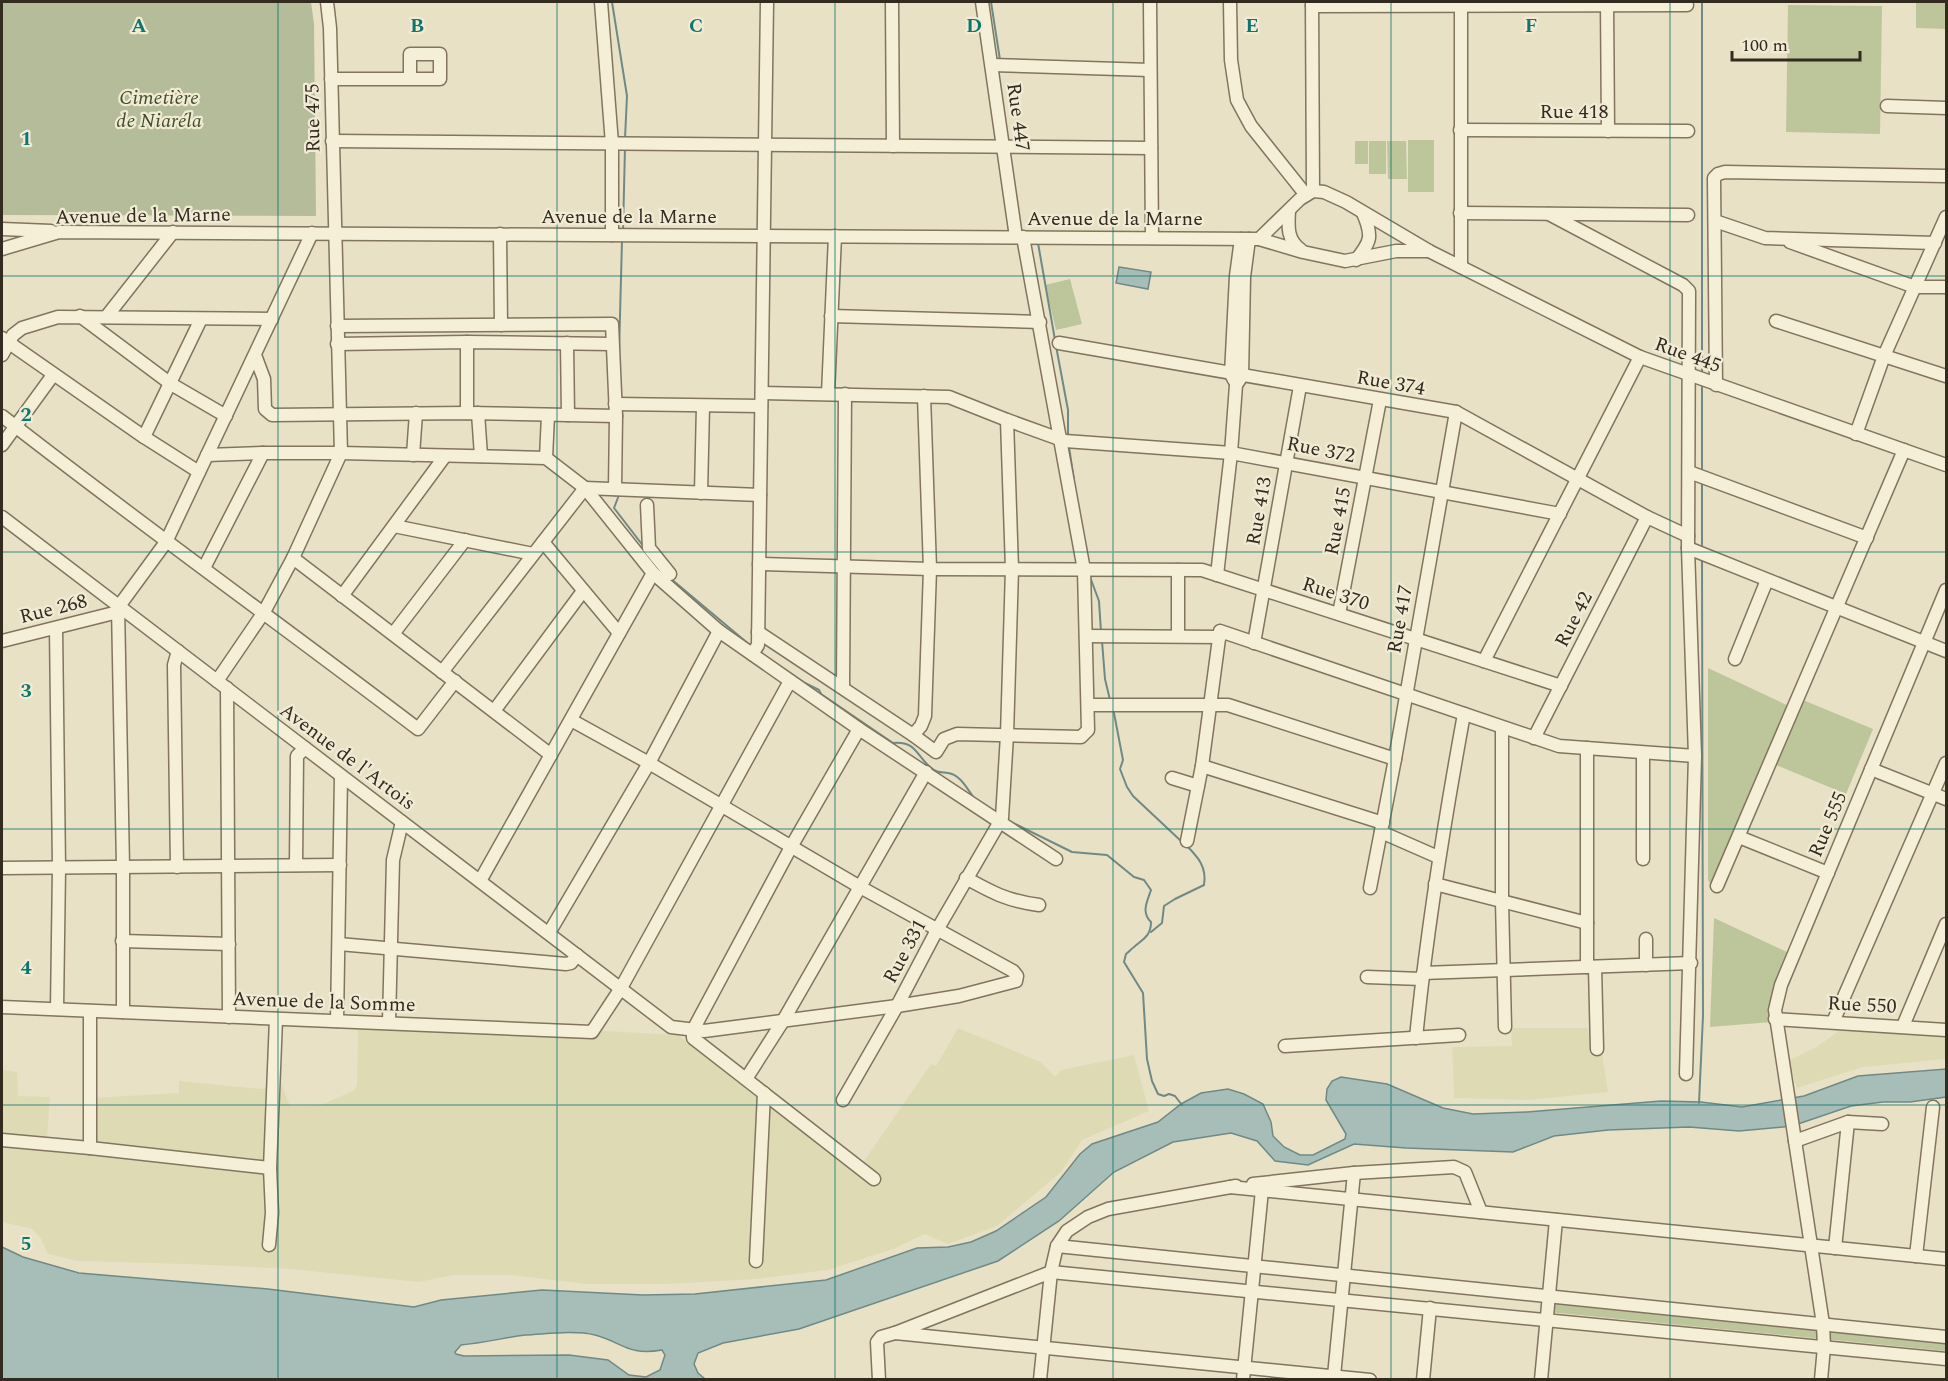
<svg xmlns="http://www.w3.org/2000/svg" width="1948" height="1381" font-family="Spectral,serif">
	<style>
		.farmland { fill: #dedbb4 }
		.green { fill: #bdc69b }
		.cemetery { fill: #b4bc99 }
		.water { fill: #a7bdb8; stroke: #6f8a86; stroke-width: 1.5; fill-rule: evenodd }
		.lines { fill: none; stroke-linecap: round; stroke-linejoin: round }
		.stream { stroke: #6f8a86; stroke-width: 2 }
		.minor-casing { stroke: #82745e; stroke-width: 15 }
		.minor { stroke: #f5efd8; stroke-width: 12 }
		.grid { fill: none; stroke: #0f766e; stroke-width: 1.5; stroke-opacity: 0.55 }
		.labels { text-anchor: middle; stroke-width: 4.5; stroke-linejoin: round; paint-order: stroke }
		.park-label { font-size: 20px; font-style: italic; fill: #414e29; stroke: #f1ebd5 }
		.street-label { font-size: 20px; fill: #342b20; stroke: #f1ebd5 }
		.grid-label { font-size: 20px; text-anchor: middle; font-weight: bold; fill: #0f766e; stroke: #f1ebd5; stroke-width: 4.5; stroke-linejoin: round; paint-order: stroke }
	</style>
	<rect width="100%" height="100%" fill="#e9e1c6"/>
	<!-- farmland -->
	<g class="farmland">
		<polygon points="443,1022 678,1035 855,1174 931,1064 936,1066 958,1028 1041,1062 1055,1077 1061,1070 1134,1055 1149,1111 1082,1140 1061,1172 997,1226 948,1244 925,1234 893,1249 828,1270 757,1279 666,1284 586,1284 511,1275 453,1275 419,1282 290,1269 186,1264 78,1261 48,1254 40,1237 32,1229 2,1222 2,1070 17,1072 18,1096 50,1097 47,1138 83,1143 87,1140 92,1098 179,1093 179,1081 262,1089 281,1083 290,1106 321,1105 355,1090 357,1085 358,1024"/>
		<polygon points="1840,1022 1946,1030 1946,1059 1863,1067 1797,1088 1788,1061 1818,1046 1840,1030"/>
		<polygon points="1511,1028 1588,1028 1591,1050 1602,1053 1608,1092 1529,1100 1454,1098 1452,1047 1512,1046"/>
	</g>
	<!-- green -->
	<g class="green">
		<polygon points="1916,3 1946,3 1946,29 1916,28"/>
		<polygon points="1788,5 1882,6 1880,134 1786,132"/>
		<rect x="1408" y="140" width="26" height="52"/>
		<rect x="1355" y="141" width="13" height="23"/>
		<rect x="1369" y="141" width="17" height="33"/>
		<polygon points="1387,141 1406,141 1407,179 1388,179"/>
		<polygon points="1070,279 1082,324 1056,330 1045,285"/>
		<polygon points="1708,668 1791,707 1711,885 1708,880"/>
		<polygon points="1803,700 1873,729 1846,794 1776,765"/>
		<polygon points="1714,918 1787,952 1772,1022 1710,1027"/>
		<polygon points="1548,1300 1946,1341 1946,1351 1548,1312"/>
	</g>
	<!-- cemetery -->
	<polygon class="cemetery" points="2,2 311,2 314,24 316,216 2,215"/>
	<!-- water -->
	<g class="water">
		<polygon points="1119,267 1151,272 1148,289 1116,283"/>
		<path d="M1946,1069V1097L1910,1102H1883L1851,1106L1798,1124L1783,1127L1739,1131L1689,1127L1608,1130L1554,1136L1513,1152L1406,1148L1354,1144L1308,1165L1275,1161L1257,1141L1231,1133L1173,1142L1114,1172L1059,1221L998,1261L799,1329L723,1343L698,1353L694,1364L698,1373L705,1379L2,1380V1247L23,1257L79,1273L268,1289L414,1307L441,1300L542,1290L643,1295L695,1294L826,1280L917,1248L948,1247L971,1242L996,1231L1046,1197L1080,1154L1092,1144L1158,1122L1181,1104L1201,1093L1228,1089L1244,1094L1263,1104L1271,1122L1273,1136L1284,1147L1300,1155H1313L1345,1139L1346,1134L1326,1100L1327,1089L1332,1081L1341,1077L1387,1084L1443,1108L1473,1114L1527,1112L1661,1101L1701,1102L1742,1107L1804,1096L1858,1076ZM525,1335C547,1334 574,1330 595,1335C624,1343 628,1356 662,1350L665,1355L660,1370L646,1377L629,1375L608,1360L569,1355L464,1356L456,1354L455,1352L461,1345C483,1343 503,1338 525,1335Z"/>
	</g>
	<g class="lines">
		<!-- stream -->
		<g class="stream">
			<polyline points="612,2 627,96 625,138"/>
			<polyline points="991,2 1000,60"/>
			<polyline points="1702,2 1702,374"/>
			<polyline points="623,231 625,147"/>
			<polyline points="1038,243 1055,340"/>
			<polyline points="1056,346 1068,410 1068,438"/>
			<polyline points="619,354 622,240"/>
			<polyline points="1702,382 1702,473"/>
			<polyline points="1069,447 1074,480"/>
			<polyline points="1702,481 1702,548"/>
			<polyline points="619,495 614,508 644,547"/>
			<polyline points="1090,577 1099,601 1101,632"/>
			<polyline points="670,578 751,646"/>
			<polyline points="1102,641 1105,679 1110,700"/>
			<path d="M758,651L805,683L819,690L821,694L893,743C916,741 916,755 930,767C937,773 940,772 948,773C961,775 967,789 974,798"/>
			<polyline points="1113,708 1123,760 1120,769 1127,787 1133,796 1181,841"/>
			<path d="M1009,821L1072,852L1107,855L1134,877L1144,880L1151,890C1147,902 1141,912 1151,922C1151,936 1143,939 1134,947C1131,949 1129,952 1126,954L1124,962L1143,993L1147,1059L1152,1081L1158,1094L1164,1096L1169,1094L1175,1096L1182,1105"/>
			<path d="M1151,932L1162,923L1164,906L1175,899L1204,885C1207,867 1198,857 1186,845"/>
			<polyline points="1699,1103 1703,1016 1702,559"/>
		</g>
		<!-- minor casing -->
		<g class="minor-casing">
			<g id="minor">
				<polyline points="601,2 612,144 612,235"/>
				<polyline points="892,2 893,146"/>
				<polyline points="982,2 1016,237"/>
				<polyline points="1150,2 1152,238"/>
				<polyline points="1230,2 1231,60 1237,100 1251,126 1306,195"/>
				<polyline points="1312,2 1313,191"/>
				<polyline points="1461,2 1461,267"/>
				<polyline points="1607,2 1608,131"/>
				<polyline points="1312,6 1687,5"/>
				<polyline points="992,65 1150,70"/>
				<polyline points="331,79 440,79 440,54 410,54 410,79"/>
				<polyline points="1887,106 1946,108"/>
				<polyline points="1460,130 1688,131"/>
				<polyline points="332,141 1151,148"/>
				<path d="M1289,211C1288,227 1287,240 1301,250"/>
				<polyline points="1460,213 1688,215"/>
				<polyline points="1549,214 1683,285 1689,291 1688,548 1695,756 1686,1074"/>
				<polyline points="1715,221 1765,238 1935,243"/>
				<polyline points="2,229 51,231"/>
				<polyline points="500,234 501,325"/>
				<polyline points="1259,239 1300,199 1313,191 1324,192 1346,202 1429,251 1640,357 1946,465"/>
				<polyline points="1790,242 1915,287 1946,287"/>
				<polyline points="2,249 59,232 1259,239 1303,252 1345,261 1396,251 1429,251"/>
				<path d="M1356,260C1371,242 1373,236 1363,213"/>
				<polyline points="80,316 171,384 226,416"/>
				<polyline points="107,316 173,232"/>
				<polyline points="831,316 1040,322"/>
				<polyline points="1776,321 1946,376"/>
				<polyline points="337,326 612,324 616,416 615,489"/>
				<polyline points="2,338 144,437 199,472"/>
				<polyline points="567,343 568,415"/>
				<polyline points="1059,343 1456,412 1647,517 1688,536"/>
				<polyline points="337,344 467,342 611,344"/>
				<polyline points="2,355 13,335 22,328 58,317 272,319"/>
				<polyline points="255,355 264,379 265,409 272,415 467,413 616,416"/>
				<polyline points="1234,380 1231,374 1236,276 1241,239"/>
				<polyline points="1716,385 1714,178 1718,174 1725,172 1946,176"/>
				<polyline points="762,393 949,397 1007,420 1065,441 1231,453 1560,514"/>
				<polyline points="828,394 835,236"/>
				<polyline points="615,404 761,406"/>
				<polyline points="467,413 467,342"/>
				<polyline points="478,413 481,456"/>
				<path d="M2,416C139,523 280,624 418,729L455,681"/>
				<polyline points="1856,434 1884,356 1946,217"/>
				<polyline points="144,437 201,319"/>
				<polyline points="2,445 53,375"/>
				<polyline points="207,455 263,453 341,453 546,458 585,488 653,573 719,631"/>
				<polyline points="413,455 416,413"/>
				<polyline points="546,458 548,415"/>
				<polyline points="1689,472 1867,538"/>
				<polyline points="701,493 703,406"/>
				<polyline points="647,505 649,548 670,574"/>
				<polyline points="2,517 671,1027 704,1031 897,1006 959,996 1016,981 1017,976 1013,971 860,887 649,763 571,720"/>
				<polyline points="394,526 533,554"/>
				<polyline points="543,542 619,633"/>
				<polyline points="1688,548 1946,651"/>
				<polyline points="293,558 551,755"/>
				<polyline points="759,564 930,569 1202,570 1561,686"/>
				<polyline points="204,568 263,453"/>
				<polyline points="1217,575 1231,453 1236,385 1242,376 1244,277 1249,239"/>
				<polyline points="342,596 445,456"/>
				<polyline points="118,606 123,867 123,1012"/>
				<polyline points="1339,614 1380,400"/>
				<polyline points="56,628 59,868 57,1009"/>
				<polyline points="758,632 913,735 921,726 925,716 930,569 924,396"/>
				<polyline points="393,634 465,540"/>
				<polyline points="1086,636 1220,637"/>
				<polyline points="1178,636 1178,570"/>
				<polyline points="2,641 114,613 166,542 312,233"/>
				<polyline points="1254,643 1300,386"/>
				<polyline points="752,654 758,645 767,2"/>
				<polyline points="1735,659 1767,580"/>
				<polyline points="1484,661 1640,357"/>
				<polyline points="442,672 585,488 760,495"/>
				<polyline points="217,681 264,612 293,558 341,453 330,28 327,2"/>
				<polyline points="227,688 229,1017"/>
				<polyline points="843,688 845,394"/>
				<polyline points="1088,705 1228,705 1395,759"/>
				<polyline points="494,711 583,591"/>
				<polyline points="1502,728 1502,901 1505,1027"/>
				<polyline points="859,729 791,847 693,1030 693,1038 874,1179"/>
				<polyline points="913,735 936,752 944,739 957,734 1081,737 1088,730 1084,570 1023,237"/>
				<polyline points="1534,738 1647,517"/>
				<polyline points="1587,748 1587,967"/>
				<polyline points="1202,766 1383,823"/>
				<polyline points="1871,769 1946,799"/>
				<polyline points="1172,778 1198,786"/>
				<polyline points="1381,832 1438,857"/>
				<polyline points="1739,837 1828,873"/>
				<polyline points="1187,841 1202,766 1220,631 1559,746 1695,756"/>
				<polyline points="1643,859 1643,754"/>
				<polyline points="296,865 297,756 305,748"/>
				<polyline points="177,867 174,665 178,651"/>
				<polyline points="2,868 340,865"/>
				<path d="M966,878C993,893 1008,901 1039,905"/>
				<polyline points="480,881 653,573"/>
				<polyline points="1435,884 1587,923"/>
				<polyline points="1717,886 1904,450"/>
				<polyline points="1370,888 1395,759 1456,412"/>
				<polyline points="549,933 649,763 719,631 859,729 1056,859"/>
				<polyline points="1646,939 1646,965"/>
				<polyline points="122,941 229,944"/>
				<polyline points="339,944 566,964 571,963 577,955"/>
				<polyline points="1595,967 1597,1049"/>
				<polyline points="1423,973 1691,963"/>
				<polyline points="1367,977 1422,979"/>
				<polyline points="2,1007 592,1032 621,988 790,681"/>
				<polyline points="90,1011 90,1148 270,1168"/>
				<polyline points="1775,1019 1946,1030"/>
				<polyline points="337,1021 341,776"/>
				<polyline points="1833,1022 1946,763"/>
				<polyline points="389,1023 393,860 402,822"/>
				<polyline points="1903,1026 1946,924"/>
				<path d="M1416,1038C1427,928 1444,823 1464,714"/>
				<polyline points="1285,1046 1459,1035"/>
				<polyline points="746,1079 783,1021 926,772"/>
				<polyline points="843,1100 897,1006 937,930 1002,818 1007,735 1012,569 1007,420"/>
				<polyline points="2,1140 90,1148"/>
				<polyline points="1795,1141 1848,1122 1882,1124"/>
				<polyline points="1253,1184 1354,1173 1454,1167 1465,1172 1481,1212"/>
				<polyline points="1230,1187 1946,1259"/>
				<polyline points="269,1245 272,1213 270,1168 276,1019"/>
				<polyline points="1057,1246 1946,1337"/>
				<polyline points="1835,1248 1848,1122"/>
				<polyline points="1916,1256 1933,1107"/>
				<polyline points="756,1261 764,1093"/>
				<polyline points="1334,1376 1354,1173"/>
				<polyline points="879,1380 877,1342 881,1337 895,1333"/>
				<polyline points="1040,1380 1051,1272 1057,1246 1067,1231 1088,1217 1108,1209 1236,1186"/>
				<polyline points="1243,1380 1262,1190"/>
				<polyline points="1370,1380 895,1333 1051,1272 1946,1359"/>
				<polyline points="1423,1380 1430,1308"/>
				<polyline points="1541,1380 1556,1220"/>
				<polyline points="1821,1380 1824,1347 1823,1324 1775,1010 1781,985 1946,590"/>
			</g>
		</g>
		<!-- minor -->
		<use href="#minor" class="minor"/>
	</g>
	<!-- grid -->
	<path class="grid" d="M278,2V1380M557,2V1380M835,2V1380M1113,2V1380M1391,2V1380M1670,2V1380M2,276H1946M2,552H1946M2,829H1946M2,1105H1946"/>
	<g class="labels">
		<!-- park labels -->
		<g class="park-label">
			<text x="159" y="104">Cimetière<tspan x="159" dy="23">de Niaréla</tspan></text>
		</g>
		<!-- street labels -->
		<g class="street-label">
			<text x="1574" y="118">Rue 418</text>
			<text transform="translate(1019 117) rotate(82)" y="7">Rue 447</text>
			<text transform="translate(312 118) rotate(-91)" y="7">Rue 475</text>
			<text transform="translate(143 215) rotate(-1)" y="7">Avenue de la Marne</text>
			<text x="629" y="223">Avenue de la Marne</text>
			<text x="1115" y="225">Avenue de la Marne</text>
			<text transform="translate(1688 354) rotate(20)" y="7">Rue 445</text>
			<text transform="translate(1391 382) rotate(10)" y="7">Rue 374</text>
			<text transform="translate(1321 449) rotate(11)" y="7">Rue 372</text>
			<text transform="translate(1258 511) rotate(-80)" y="7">Rue 413</text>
			<text transform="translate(1337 521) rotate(-79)" y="7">Rue 415</text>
			<text transform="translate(1336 593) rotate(18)" y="7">Rue 370</text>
			<text transform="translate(53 608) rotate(-14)" y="7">Rue 268</text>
			<text transform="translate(1399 619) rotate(-80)" y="7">Rue 417</text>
			<text transform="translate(1573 619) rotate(-63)" y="7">Rue 42</text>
			<text transform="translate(348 756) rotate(37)" y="7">Avenue de l'Artois</text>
			<text transform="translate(1827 824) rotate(-67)" y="7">Rue 555</text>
			<text transform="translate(904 951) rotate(-62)" y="7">Rue 331</text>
			<text transform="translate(324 1001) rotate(2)" y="7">Avenue de la Somme</text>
			<text transform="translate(1862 1004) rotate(3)" y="7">Rue 550</text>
		</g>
	</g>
	<g class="grid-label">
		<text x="139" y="32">A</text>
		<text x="417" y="32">B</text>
		<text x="696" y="32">C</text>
		<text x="974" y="32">D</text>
		<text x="1252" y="32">E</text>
		<text x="1531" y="32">F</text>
		<text x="26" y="145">1</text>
		<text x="26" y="421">2</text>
		<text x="26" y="697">3</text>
		<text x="26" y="974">4</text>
		<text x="26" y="1250">5</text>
	</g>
	<!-- border -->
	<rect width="1948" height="1381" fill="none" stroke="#342b20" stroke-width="6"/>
	<!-- scale -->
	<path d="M1732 51v9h128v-9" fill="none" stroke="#342b20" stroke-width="3"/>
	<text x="1741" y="51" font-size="18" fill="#342b20" stroke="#f1ebd5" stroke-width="4.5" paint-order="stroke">100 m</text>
</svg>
